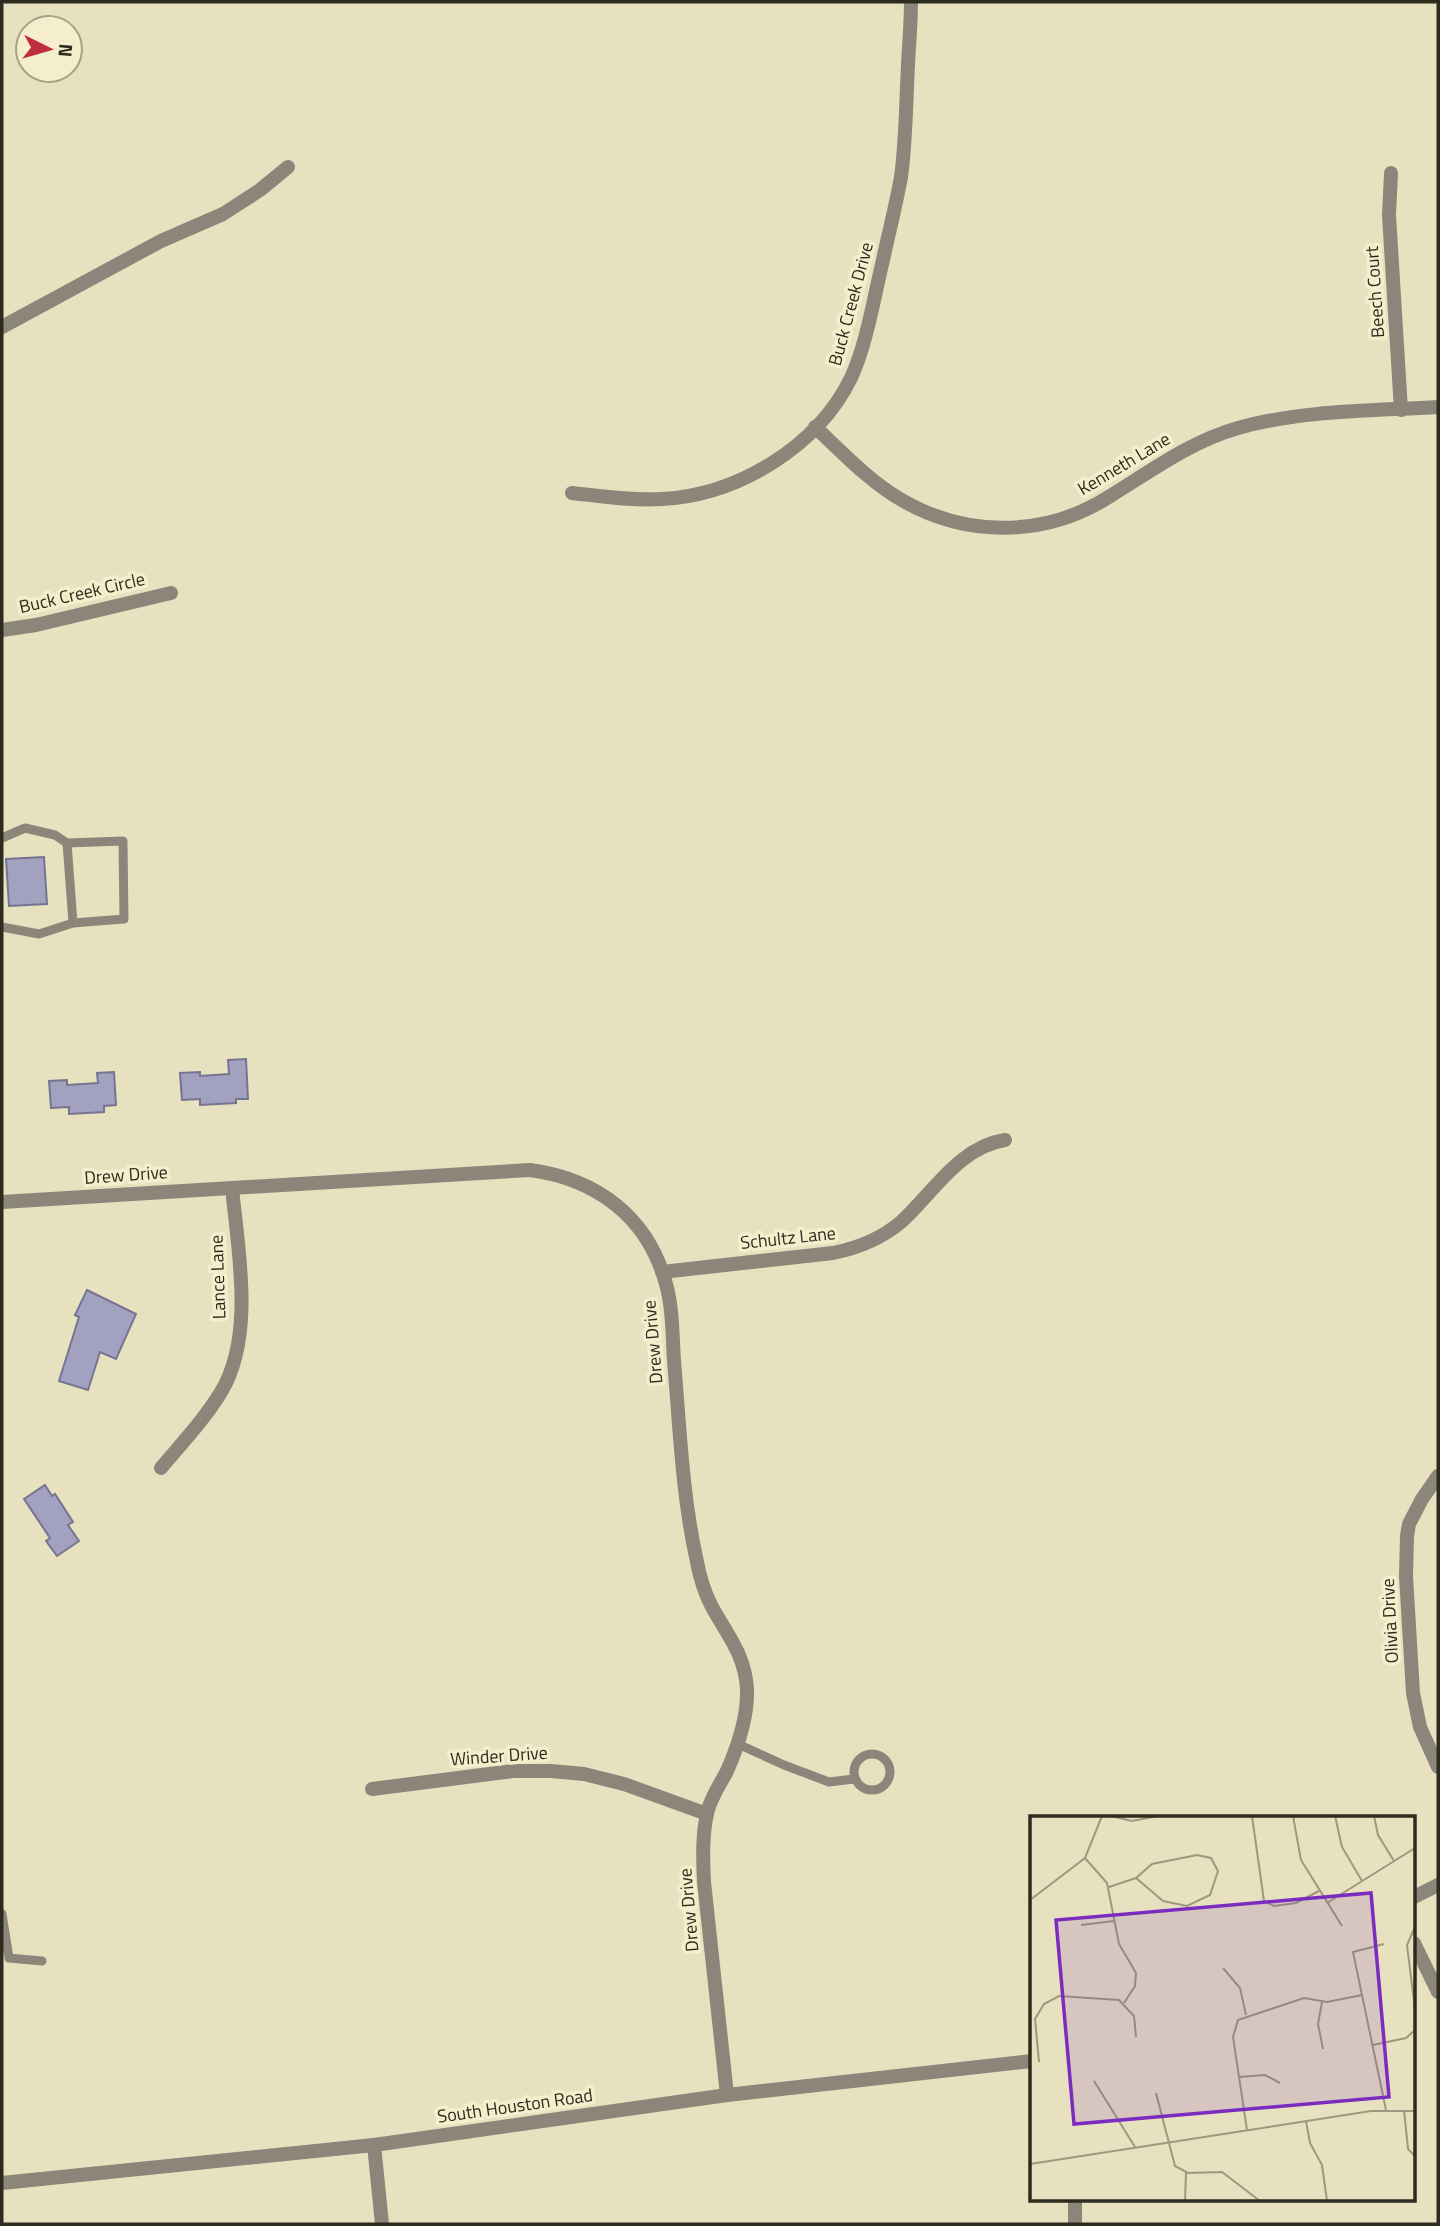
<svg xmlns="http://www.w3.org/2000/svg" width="1440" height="2226" font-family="'Titillium Web',sans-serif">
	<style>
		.building { fill: #a2a2c0; stroke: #757491; stroke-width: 2 }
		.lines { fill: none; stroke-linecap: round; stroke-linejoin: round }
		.service { stroke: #8c867a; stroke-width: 9 }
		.minor { stroke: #8c867a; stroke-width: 14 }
		.labels { text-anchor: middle; stroke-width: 7; stroke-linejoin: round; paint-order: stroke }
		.street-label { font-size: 18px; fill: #2d2b1e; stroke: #f5eecd }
		.inset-road { fill: none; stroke: #9d987f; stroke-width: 2 }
		.view { fill: #7b2cbf; fill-opacity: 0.15; stroke: #7b2cbf; stroke-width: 3.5 }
		.inset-edge { fill: none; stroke: #2d2b1e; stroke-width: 3.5 }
	</style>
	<rect width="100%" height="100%" fill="#e8e1c0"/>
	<!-- building -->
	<g class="building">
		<polygon points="44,857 47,904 9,906 6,859"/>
		<polygon points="246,1059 248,1099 236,1099 236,1103 200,1105 200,1099 182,1100 180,1073 200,1072 200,1076 229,1074 228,1060"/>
		<polygon points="114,1072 116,1105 104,1106 104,1112 69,1114 69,1107 51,1108 49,1081 67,1080 67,1085 98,1083 97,1073"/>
		<polygon points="87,1290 136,1314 116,1359 100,1352 88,1390 59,1381 79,1317 75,1315"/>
		<polygon points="45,1485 52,1496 55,1494 73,1522 68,1525 79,1541 57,1556 46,1541 50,1538 24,1499"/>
	</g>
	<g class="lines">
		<!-- service -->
		<g class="service">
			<polyline points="2,838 25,828 55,835 67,843 123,841 124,919 73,923 39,934 2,927"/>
			<polyline points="67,843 73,923"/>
			<polyline points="738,1744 784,1765 829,1782 854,1779"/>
			<circle cx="872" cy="1772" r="18"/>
			<polyline points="2,1914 9,1958 42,1961"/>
		</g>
		<!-- minor -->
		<g class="minor">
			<polyline points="1391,173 1389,215 1401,410"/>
			<polyline points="2,327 161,241 223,214 260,190 288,167"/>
			<path d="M815,427C842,452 869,481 900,499C964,537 1043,538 1107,498C1150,472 1189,442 1238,428C1302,410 1372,411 1438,407"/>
			<path d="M572,493C602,496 632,501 662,499C738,495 817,447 851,378C867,343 874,297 883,260C889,232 896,205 901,177C906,140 906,103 908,65C909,44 911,23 911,2"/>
			<polyline points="2,630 36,625 171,593"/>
			<path d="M2,1202L530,1170C597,1179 648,1217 666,1284C674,1312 672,1345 675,1373C680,1434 683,1498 696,1557C699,1574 704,1592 712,1607C728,1636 745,1655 747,1689C748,1717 738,1746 727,1771C720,1785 710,1798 707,1814C702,1836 703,1860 704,1882L727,2095"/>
			<path d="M662,1272L833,1253C858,1248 881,1239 901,1222C933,1193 959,1147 1005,1140"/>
			<path d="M161,1468C182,1443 204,1420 221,1392C255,1336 238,1250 232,1188"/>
			<polyline points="1438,1476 1422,1499 1409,1524 1407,1536 1406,1576 1413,1693 1420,1727 1438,1767"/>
			<polyline points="372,1789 513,1771 551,1771 584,1774 624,1784 707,1814"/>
			<polyline points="1414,1897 1438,1885"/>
			<polyline points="1414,1943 1438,1992"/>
			<polyline points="374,2145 382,2224"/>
			<polyline points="2,2183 374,2145 727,2095 1032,2061"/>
			<polyline points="1075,2200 1075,2224"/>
		</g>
	</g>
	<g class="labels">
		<!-- street labels -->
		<g class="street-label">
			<text transform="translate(1375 292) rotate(-94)" y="6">Beech Court</text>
			<text transform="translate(851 304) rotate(-75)" y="6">Buck Creek Drive</text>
			<text transform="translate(1124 464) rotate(-31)" y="6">Kenneth Lane</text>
			<text transform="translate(82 593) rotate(-13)" y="6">Buck Creek Circle</text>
			<text transform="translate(126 1175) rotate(-4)" y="6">Drew Drive</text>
			<text transform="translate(788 1238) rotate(-6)" y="6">Schultz Lane</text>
			<text transform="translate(218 1277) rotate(-92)" y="6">Lance Lane</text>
			<text transform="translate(653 1342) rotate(-95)" y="6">Drew Drive</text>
			<text transform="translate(1390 1621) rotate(-93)" y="6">Olivia Drive</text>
			<text transform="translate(499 1756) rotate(-4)" y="6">Winder Drive</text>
			<text transform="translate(689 1910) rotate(-95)" y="6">Drew Drive</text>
			<text transform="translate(515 2106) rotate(-8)" y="6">South Houston Road</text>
		</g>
	</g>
	<!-- overview -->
	<g transform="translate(1030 1816)">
		<rect width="385" height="385" fill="#e8e1c0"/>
		<path class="inset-road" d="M81,0L102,5L128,0M222,0L234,85L244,90L266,87L289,75M263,0L271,44L312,110M305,0L312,31L332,65M344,0L348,19L364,45M55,42L77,67L89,128L106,157L105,170L94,187M79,71L106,62L122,48L167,39L181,42L188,55L180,79L157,90L133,85L106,62M0,84L55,42L72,0M297,87L385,32M51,109L84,105M385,111L377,129L385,193M354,128L323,136L356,294M193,152L210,172L216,199M292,186L288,208L293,233M343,229L376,222L385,214M9,246L5,203L14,188L29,180L89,184L104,200L106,221M209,261L235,259L250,267M64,265L105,331M126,277L145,350L158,357L192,356L230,385M374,294L378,333L385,340M276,305L280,327L292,349L297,385M217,314L203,221L208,204L274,182L297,186L332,179M0,348L341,295H385M155,385L156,357"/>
		<path class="view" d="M341,77L359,281L44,308L26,104Z"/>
		<rect width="385" height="385" class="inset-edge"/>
	</g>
	<!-- border -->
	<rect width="1440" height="2226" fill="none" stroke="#2d2b1e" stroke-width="7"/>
	<!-- north arrow -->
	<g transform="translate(49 49) rotate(95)"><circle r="33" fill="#f5eecd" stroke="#a5a087" stroke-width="2"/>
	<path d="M0-5L12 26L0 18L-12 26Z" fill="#be2e3f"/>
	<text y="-10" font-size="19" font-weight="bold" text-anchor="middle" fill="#2d2b1e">N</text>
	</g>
</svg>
